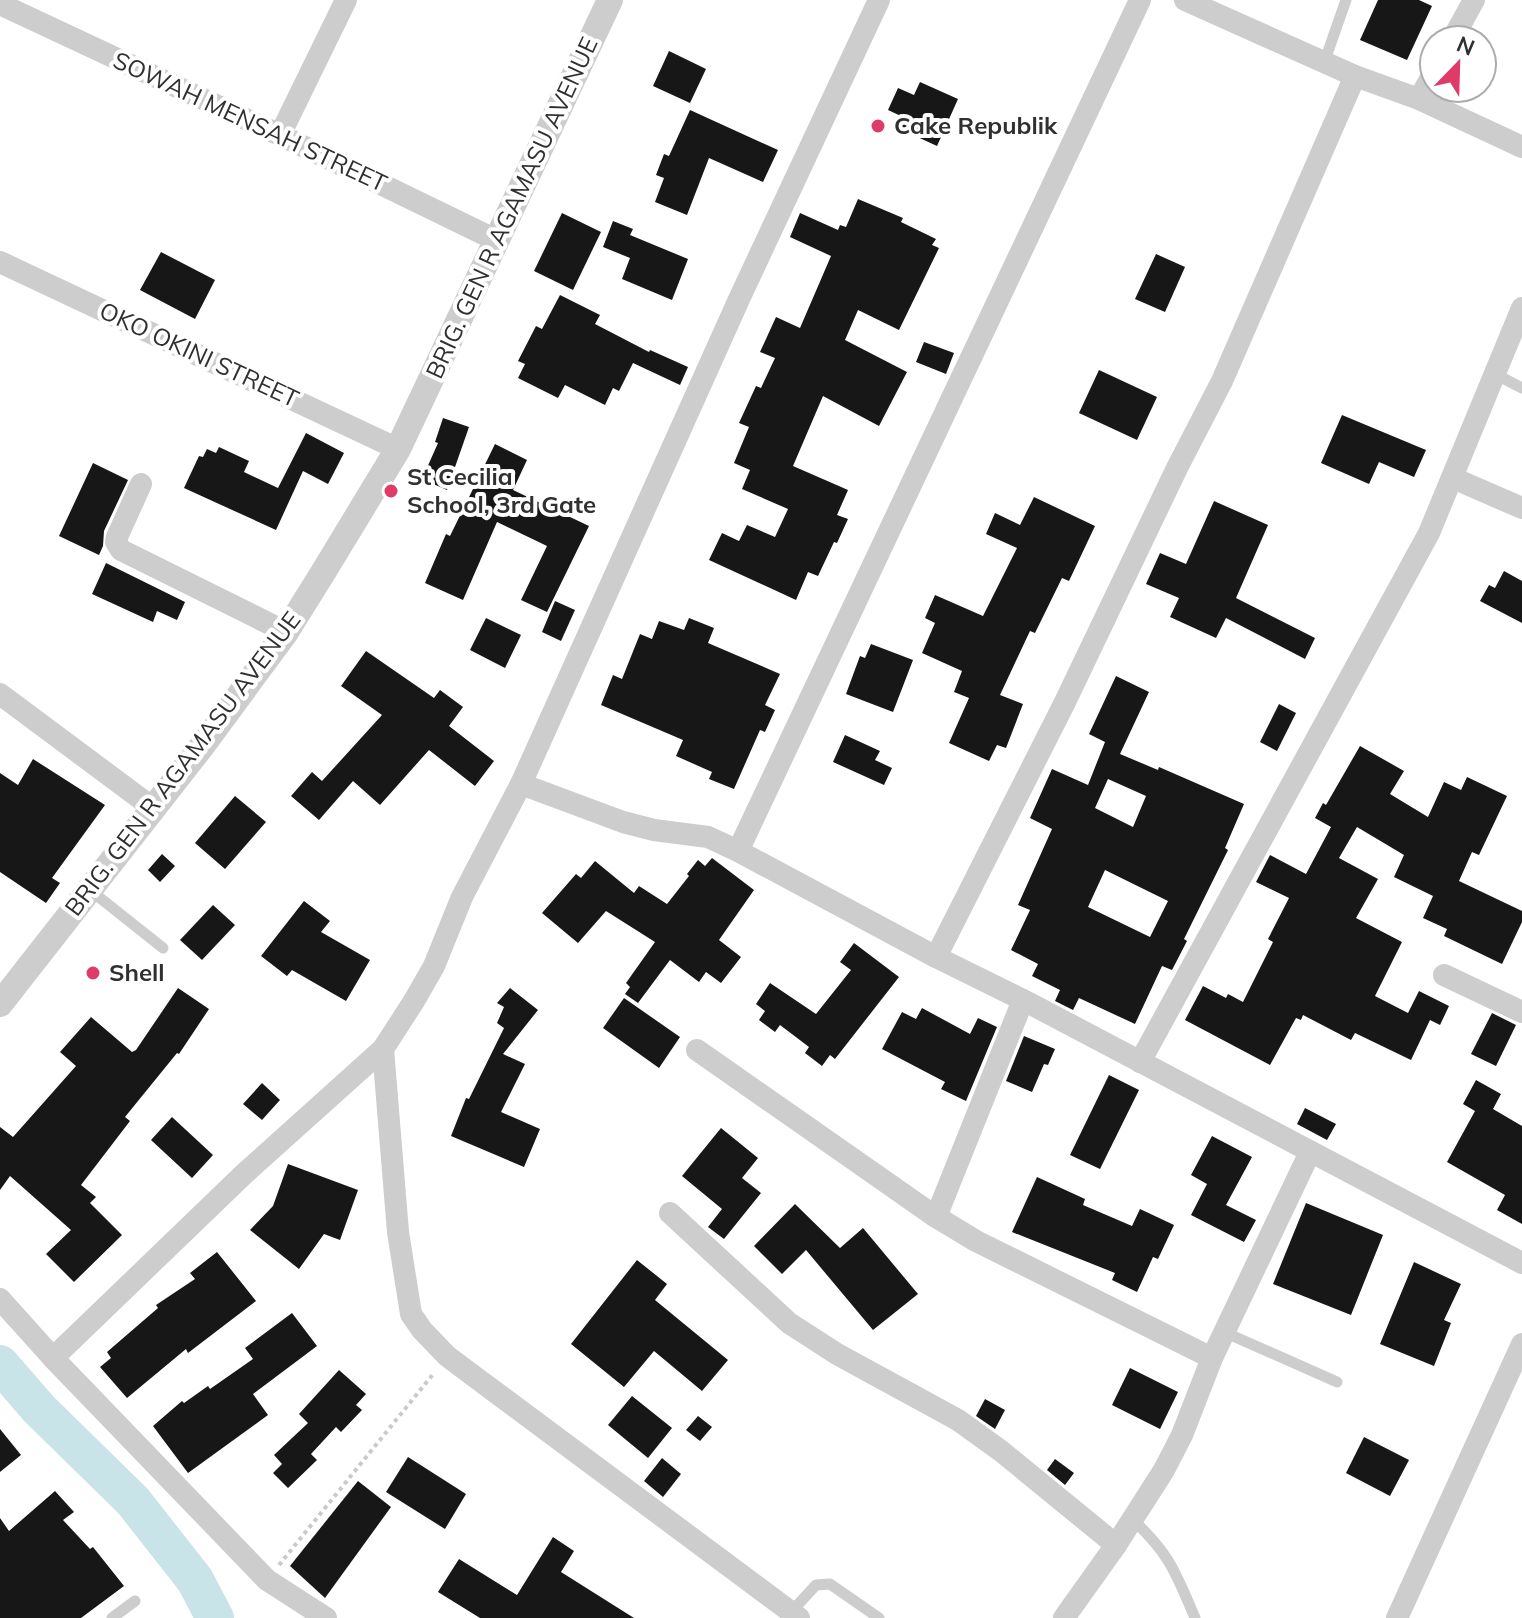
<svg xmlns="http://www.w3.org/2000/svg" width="1522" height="1618" font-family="Mulish,sans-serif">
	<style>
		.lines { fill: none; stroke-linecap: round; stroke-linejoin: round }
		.river { stroke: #c9e4e9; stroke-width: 38 }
		.building { fill: #171717; fill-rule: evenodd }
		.path { stroke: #cacaca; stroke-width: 4; stroke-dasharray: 4 4; stroke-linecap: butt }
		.service { stroke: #cdcdcd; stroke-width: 11 }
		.minor { stroke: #cdcdcd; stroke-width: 22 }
		.tertiary { stroke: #cdcdcd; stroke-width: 26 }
		.poi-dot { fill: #de3b69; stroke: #fff; stroke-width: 3 }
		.labels { text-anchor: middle; stroke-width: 8; stroke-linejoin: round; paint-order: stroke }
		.street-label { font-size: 24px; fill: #303030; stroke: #fff }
		.poi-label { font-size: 24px; font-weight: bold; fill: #303030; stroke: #fff; text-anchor: start }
	</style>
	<rect width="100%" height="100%" fill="#fff"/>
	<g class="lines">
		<!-- river -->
		<polyline class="river" points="0,1364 39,1409 133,1501 195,1580 215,1618"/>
	</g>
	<!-- building -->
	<g class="building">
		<polygon points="1378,0 1419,0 1432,6 1407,60 1360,40"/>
		<polygon points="669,51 706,69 690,103 653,86"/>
		<polygon points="920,82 958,99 937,146 898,128 903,117 888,110 898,88 914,95"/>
		<polygon points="690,110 778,150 763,182 709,158 687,215 655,202 664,178 656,175 664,154 669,156"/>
		<polygon points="858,199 903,218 901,222 936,239 932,245 939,248 899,330 858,310 845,340 907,372 879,426 823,396 793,466 848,490 837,515 848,519 837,543 834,542 818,576 808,572 796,600 709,560 722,533 739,541 747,525 775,537 788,509 742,489 750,470 734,463 749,427 739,423 756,386 761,388 775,358 760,352 776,317 800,328 831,256 790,237 800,213 838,230 840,225 846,227"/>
		<polygon points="562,213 601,232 573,290 534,271"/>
		<polygon points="613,221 633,229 630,235 688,259 672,300 622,279 630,258 603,247"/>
		<polygon points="161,252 215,280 195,319 140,290"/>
		<polygon points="1156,254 1185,267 1165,312 1135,299"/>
		<polygon points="560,295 600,315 595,324 649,352 650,350 688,367 680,385 633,363 619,391 613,388 605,405 565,385 558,398 518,378 525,364 518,361 536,326 542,329"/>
		<polygon points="924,342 954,353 946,374 916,362"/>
		<polygon points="1099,370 1157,397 1137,440 1079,413"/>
		<polygon points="1342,415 1426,450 1414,477 1379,462 1369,484 1321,463"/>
		<polygon points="443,418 469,427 447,490 422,479 438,443 435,442"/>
		<polygon points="306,433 344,453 328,484 303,471 276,530 184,488 199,456 203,457 207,449 216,453 219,447 249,461 244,472 278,488"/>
		<polygon points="495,444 527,460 513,490 589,526 547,612 521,600 547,546 497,522 463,600 425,583 446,534 450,536"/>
		<polygon points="93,463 128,480 104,531 103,546 99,555 59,536"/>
		<polygon points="1034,497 1095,526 1069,581 1062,578 1035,633 1030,631 1000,695 1023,704 1006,748 997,745 989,761 949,743 969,698 954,692 962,671 922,653 935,623 925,618 935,595 983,616 1017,548 986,534 995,513 1020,525"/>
		<polygon points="1214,501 1268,525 1236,598 1315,638 1305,659 1226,618 1216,638 1170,617 1179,598 1146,584 1160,553 1186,564"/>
		<polygon points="106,563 185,602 177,620 157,611 153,622 92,594"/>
		<polygon points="1504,571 1522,581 1522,623 1480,601 1489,585 1495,588"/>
		<polygon points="555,601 575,610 561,641 542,632"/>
		<polygon points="486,618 521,635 505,668 470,650"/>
		<polygon points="689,618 714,628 708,643 780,674 765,705 775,710 765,732 760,730 734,789 709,779 712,772 676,756 683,740 601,705 613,675 622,679 640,634 652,639 659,621 684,630"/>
		<polygon points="871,644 913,660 893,712 846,694 860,656 865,658"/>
		<polygon points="366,651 434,698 440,690 463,707 449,726 494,761 475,786 429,750 380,805 353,781 319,820 291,796 312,772 322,781 382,715 341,686"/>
		<path d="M1116,676L1149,692L1120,754L1158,770L1159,767L1244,804L1225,848L1228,850L1184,939L1187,941L1172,970L1162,966L1135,1024L1079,998L1073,1010L1055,1001L1060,990L1032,976L1038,964L1011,950L1030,910L1018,905L1052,829L1030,818L1052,769L1088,785L1105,742L1089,734ZM1108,779L1146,796L1133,827L1095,808ZM1105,870L1168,901L1150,937L1088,907Z"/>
		<polygon points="1279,704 1296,713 1277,751 1260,742"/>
		<polygon points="845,735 880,751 875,760 892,768 884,785 833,762"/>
		<polygon points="1360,746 1404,771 1390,794 1428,817 1444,782 1461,790 1467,777 1507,796 1479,855 1472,852 1459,881 1522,911 1522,922 1502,964 1444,936 1447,929 1423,918 1433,896 1394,877 1404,855 1357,827 1339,858 1378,879 1356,918 1402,942 1375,996 1408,1013 1419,991 1449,1006 1440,1025 1430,1020 1411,1060 1355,1033 1351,1040 1303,1015 1301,1020 1296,1018 1270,1065 1185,1020 1203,986 1226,998 1228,994 1243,1002 1273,942 1268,939 1289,898 1256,882 1270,855 1306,874 1331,827 1315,818 1323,803 1326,805"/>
		<polygon points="33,759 105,805 52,878 60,883 46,903 0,872 0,773 18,785"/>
		<polygon points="235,796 266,822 225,869 195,843"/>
		<polygon points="162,854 175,866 160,882 148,870"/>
		<polygon points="712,858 754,890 719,940 741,957 721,983 706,972 699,982 670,960 638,1003 625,994 630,987 626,983 655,942 606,911 578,943 542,913 576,874 581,878 595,861 634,893 639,886 667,904 689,876 687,874 698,860 705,866"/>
		<polygon points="304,901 330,921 321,932 370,960 346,1001 292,970 287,976 261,956"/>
		<polygon points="213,905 235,925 202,960 180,940"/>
		<polygon points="854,943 899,977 835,1059 830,1055 822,1066 805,1053 809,1047 780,1025 775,1032 759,1020 765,1011 756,1004 770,983 816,1014 851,970 840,962"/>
		<polygon points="178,988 209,1009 179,1054 177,1053 125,1117 130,1121 81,1185 96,1197 90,1203 122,1235 74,1282 46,1254 71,1230 10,1176 0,1190 0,1127 13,1137 76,1066 60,1052 91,1017 132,1052 136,1050"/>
		<polygon points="510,988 538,1010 503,1054 525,1064 501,1112 540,1129 524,1167 451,1136 466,1098 469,1099 504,1028 497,1023 504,1007 497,1003"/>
		<polygon points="624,998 680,1037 659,1068 603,1028"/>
		<polygon points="922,1008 970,1034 978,1018 997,1027 966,1101 941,1089 945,1082 882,1049 902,1012 916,1019"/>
		<polygon points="1492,1013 1516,1025 1496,1066 1471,1054"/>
		<polygon points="1024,1036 1055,1049 1048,1065 1044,1064 1032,1092 1006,1081"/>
		<polygon points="1109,1075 1139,1090 1100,1169 1070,1155"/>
		<polygon points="1476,1080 1501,1094 1493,1109 1522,1126 1522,1224 1497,1210 1505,1195 1447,1162 1475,1111 1463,1104"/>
		<polygon points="262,1083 280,1100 262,1120 243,1104"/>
		<polygon points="1305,1108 1336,1124 1327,1140 1297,1124"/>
		<polygon points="172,1117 213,1155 192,1178 151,1140"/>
		<polygon points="721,1128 758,1158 742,1178 761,1193 724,1239 708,1227 722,1209 682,1176"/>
		<polygon points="1212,1136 1252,1157 1226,1205 1256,1220 1244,1242 1191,1215 1207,1184 1191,1175"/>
		<polygon points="288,1164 358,1190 340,1240 324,1234 299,1269 250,1230 273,1206"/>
		<polygon points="1037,1177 1085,1199 1083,1205 1132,1226 1140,1209 1174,1225 1158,1259 1153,1257 1137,1292 1112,1280 1115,1273 1012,1232"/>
		<polygon points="1306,1203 1383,1235 1351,1315 1273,1284"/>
		<polygon points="795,1204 840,1248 863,1228 918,1294 873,1330 806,1250 782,1274 754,1246"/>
		<polygon points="217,1252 256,1301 188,1353 186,1349 127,1398 100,1367 111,1358 107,1352 158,1308 156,1305 195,1279 190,1273"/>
		<polygon points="637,1260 667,1284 655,1300 728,1360 702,1391 654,1351 624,1387 571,1344"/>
		<polygon points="1414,1262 1461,1284 1444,1320 1451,1323 1434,1366 1380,1344"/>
		<polygon points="292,1313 317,1346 253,1394 268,1415 188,1473 153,1426 182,1401 184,1403 208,1386 210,1389 253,1359 245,1348"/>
		<polygon points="1130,1368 1178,1392 1160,1429 1112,1405"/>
		<polygon points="339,1370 366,1394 356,1405 362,1410 341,1432 336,1427 311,1454 317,1460 288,1488 273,1473 282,1464 274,1455 308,1423 299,1414"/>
		<polygon points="632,1396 672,1428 648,1458 608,1425"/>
		<polygon points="985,1399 1005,1410 995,1429 976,1416"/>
		<polygon points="698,1416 712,1427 700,1441 686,1430"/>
		<polygon points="0,1429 21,1455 0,1472"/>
		<polygon points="1364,1437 1409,1460 1390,1496 1346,1473"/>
		<polygon points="408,1457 466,1494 445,1529 386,1492"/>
		<polygon points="662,1458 681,1474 663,1497 644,1481"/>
		<polygon points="1055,1459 1074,1473 1065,1485 1047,1470"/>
		<polygon points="358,1481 391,1507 325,1598 290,1566"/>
		<polygon points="55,1491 74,1512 63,1520 90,1549 93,1547 124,1586 81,1618 0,1618 0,1518 9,1531"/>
		<polygon points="553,1537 574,1551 561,1572 634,1618 480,1618 438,1592 459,1559 517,1595"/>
	</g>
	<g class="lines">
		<!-- path -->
		<polyline class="path" points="279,1565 434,1373"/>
		<!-- service -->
		<g class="service">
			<polyline points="1324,63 1346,0"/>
			<polyline points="1495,374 1522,388"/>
			<polyline points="90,890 163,948"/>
			<polyline points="1224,1332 1337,1382"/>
			<path d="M1133,1520C1169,1553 1176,1573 1195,1618"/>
			<polyline points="791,1612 816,1585 830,1584 879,1618"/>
			<polyline points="112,1618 135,1601"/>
		</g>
		<!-- minor -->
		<g class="minor">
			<polyline points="1185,0 1355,76 1419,99 1522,147"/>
			<polyline points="0,4 280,135 498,241"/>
			<polyline points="1452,40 1474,0"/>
			<polyline points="1419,99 1434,72"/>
			<polyline points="280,135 346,0"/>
			<polyline points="0,262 398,449"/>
			<polyline points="1453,478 1522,508"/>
			<polyline points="141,484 117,537 116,542 121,550 286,632"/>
			<polyline points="0,694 153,808"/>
			<polyline points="521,784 623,822 654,830 708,837 738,851 936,957 1029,1003 1522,1263"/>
			<polyline points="738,851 1140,0"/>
			<polyline points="936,957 1065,702 1177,468 1222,381 1355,76"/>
			<polyline points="1444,975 1522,1012"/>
			<polyline points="383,1049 398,1232 411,1314 422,1330 447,1356 475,1377 799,1618"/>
			<polyline points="697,1050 933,1215 976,1241 1212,1358"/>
			<polyline points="1140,1062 1429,533 1522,308"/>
			<polyline points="670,1213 789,1323 837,1354 958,1420 1001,1451 1116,1545"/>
			<polyline points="936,1217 1023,1000"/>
			<polyline points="0,1299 53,1358 267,1580 326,1618"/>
			<polyline points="53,1358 244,1174 383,1049 414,1001 434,966 462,897 521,784 740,297 879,0"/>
			<polyline points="1064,1618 1116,1545 1164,1470 1182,1435 1212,1358 1310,1152"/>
			<polyline points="1397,1618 1522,1344"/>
		</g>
		<!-- tertiary -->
		<polyline class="tertiary" points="0,1004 202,746 286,632 324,571 398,449 610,0"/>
	</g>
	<!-- markers -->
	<g class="poi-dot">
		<circle cx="878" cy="126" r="8"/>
		<circle cx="391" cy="491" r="8"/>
		<circle cx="93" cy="973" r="8"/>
	</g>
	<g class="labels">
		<!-- street labels -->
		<g class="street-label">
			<text transform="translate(250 122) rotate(25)" y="8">SOWAH MENSAH STREET</text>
			<text transform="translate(512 208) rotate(-65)" y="8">BRIG. GEN R AGAMASU AVENUE</text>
			<text transform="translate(199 355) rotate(25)" y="8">OKO OKINI STREET</text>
			<text transform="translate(183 764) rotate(-53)" y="8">BRIG. GEN R AGAMASU AVENUE</text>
		</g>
		<!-- poi labels -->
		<g class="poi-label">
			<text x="894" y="134">Cake Republik</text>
			<text x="407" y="485">St Cecilia<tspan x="407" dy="28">School, 3rd Gate</tspan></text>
			<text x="109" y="981">Shell</text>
		</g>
	</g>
	<!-- north arrow -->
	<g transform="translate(1458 64) rotate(23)"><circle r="38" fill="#ffffff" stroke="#acacac" stroke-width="2"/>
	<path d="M0-6L14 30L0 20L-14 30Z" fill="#de3b69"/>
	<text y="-12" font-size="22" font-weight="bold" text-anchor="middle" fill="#303030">N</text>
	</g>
</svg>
